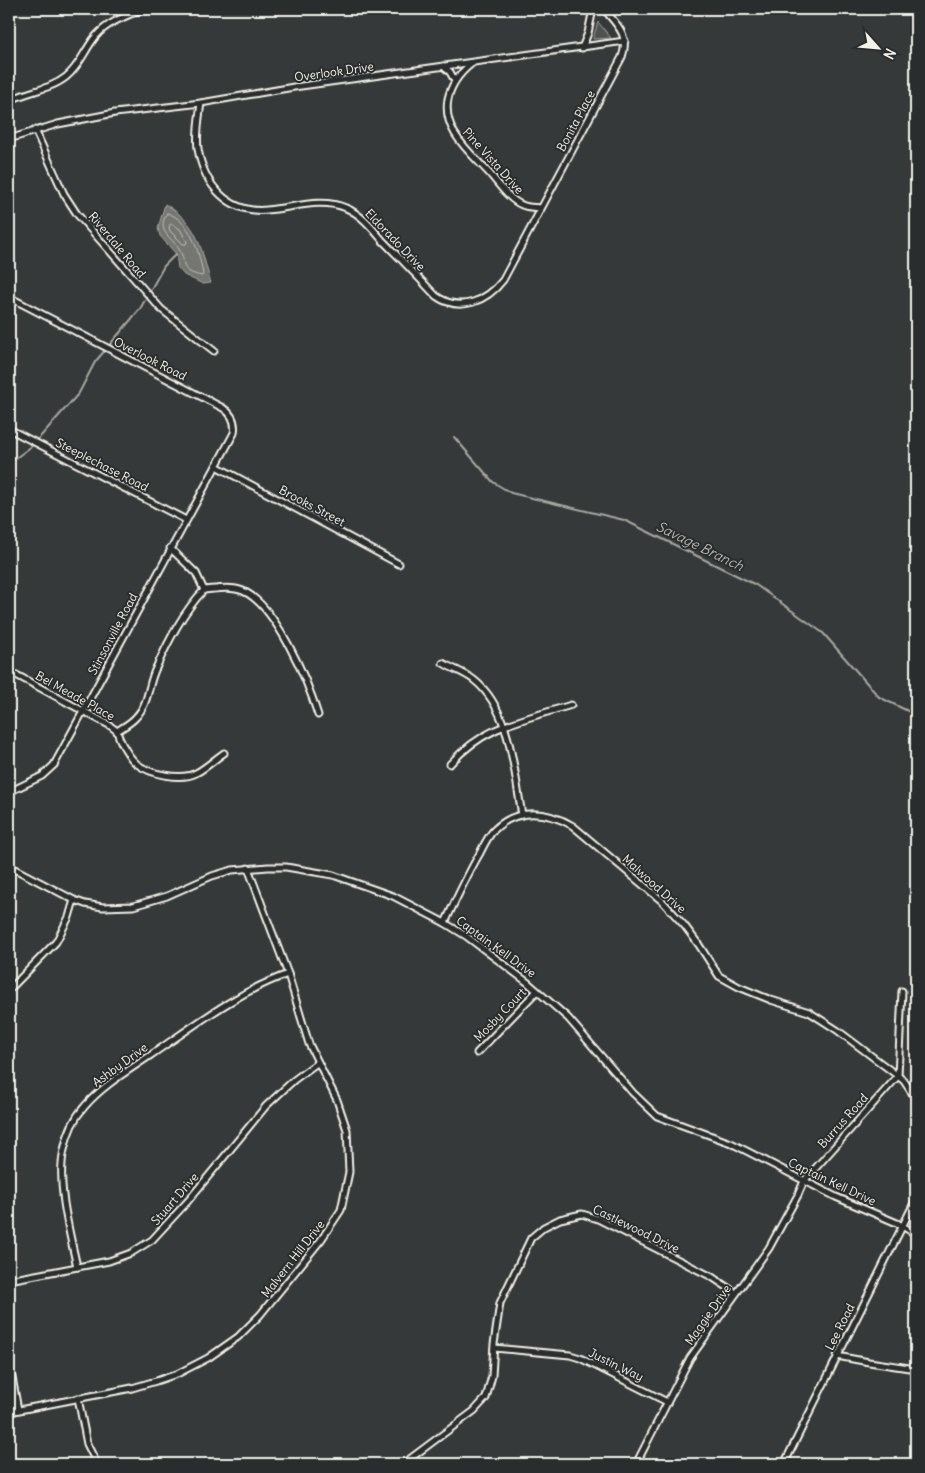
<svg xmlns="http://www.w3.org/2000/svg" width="925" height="1473" font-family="Delius,sans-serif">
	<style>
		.green { fill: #4e514f; stroke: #a1a19c }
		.water { fill: #757572; stroke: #a8a7a1 }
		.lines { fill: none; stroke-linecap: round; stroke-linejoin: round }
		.shore { stroke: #c1bfb9; stroke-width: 1 }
		.stream { stroke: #a8a7a1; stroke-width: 2 }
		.minor-casing { stroke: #f4f1e8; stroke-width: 9 }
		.minor { stroke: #2a2d2e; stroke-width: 5 }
		.labels { text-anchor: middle; stroke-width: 4; stroke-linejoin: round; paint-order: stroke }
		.street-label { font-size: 12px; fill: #f4f1e8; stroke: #2a2d2e }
		.water-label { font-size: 14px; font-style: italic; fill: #b4b3ad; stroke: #2a2d2e }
	</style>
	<rect width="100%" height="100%" fill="#363939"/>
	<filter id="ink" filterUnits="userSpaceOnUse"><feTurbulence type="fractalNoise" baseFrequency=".02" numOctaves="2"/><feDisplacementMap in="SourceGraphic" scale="10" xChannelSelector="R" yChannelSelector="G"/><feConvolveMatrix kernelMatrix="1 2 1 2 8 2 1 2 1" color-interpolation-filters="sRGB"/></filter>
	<g filter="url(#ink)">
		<!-- green -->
		<polygon class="green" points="598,22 611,38 593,39"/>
		<!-- water -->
		<path class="water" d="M165,204C200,225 200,247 211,283L203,284L184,275L178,268L176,254L160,236L158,228Z"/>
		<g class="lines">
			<!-- shore -->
			<g class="shore">
				<path d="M167,213C191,220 199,252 203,274L202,276C177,271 188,263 179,249C170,235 156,232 167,213Z"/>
				<polygon points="171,224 180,229 187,242 186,244 183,244 170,231 169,227"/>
			</g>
			<!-- stream -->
			<g class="stream">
				<polyline points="454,437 493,482 511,493 624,520 756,585 823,633 879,697 916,715"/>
				<polyline points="9,463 32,446 79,393 95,362 140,309 164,266 176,254"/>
			</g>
			<!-- minor casing -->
			<g class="minor-casing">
				<g id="minor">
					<polyline points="582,48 588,33 593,9"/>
					<path d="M471,64C460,73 451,84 448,99C442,131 470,152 489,173C498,183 509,200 522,205C528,208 535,207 541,208"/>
					<polyline points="443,66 450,72 455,81"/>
					<polyline points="9,84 14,98"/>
					<path d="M9,101C26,91 50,90 66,77C80,66 85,49 96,36C108,22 126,16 143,9"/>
					<path d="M201,103C199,118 196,134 198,149C204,185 229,214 267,210C293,208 321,197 346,208C361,214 373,229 383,241C401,259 419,278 436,296C460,313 487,301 503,280L622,57C630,35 617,25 604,9"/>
					<polyline points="35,130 64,194 77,214 161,309 214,351"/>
					<polyline points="9,139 58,124 115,113 201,103 294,87 625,41"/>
					<path d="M9,297L223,408C232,414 236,422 234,433L54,765L42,776L9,792"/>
					<polyline points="9,429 186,520"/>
					<polyline points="216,466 399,564"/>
					<polyline points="170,548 196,573 204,590"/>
					<path d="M443,663C453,669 465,673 474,680C511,709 514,772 522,815"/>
					<path d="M9,671L109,725L117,731C119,740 129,758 137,764C150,774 181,781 196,773C206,768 215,759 224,753"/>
					<path d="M117,731C123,727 131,723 136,717C149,704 148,684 156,668C169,640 183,612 204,590C216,589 231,586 243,591C276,605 308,682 318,715"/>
					<path d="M450,764C485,725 523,720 571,705"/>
					<polyline points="9,866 74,900 85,904 103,907 133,906 167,896 212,876 232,870 268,867 286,867 333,875 393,896 445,923 466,936 527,982 568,1018 633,1093 657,1116 731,1143 836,1197 897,1223 916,1234"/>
					<path d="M445,923C456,899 467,875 480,853C484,845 488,836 494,830C517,807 548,811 573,826L662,901L684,925L699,945L719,976L739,987L771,1000L809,1012L837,1030L898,1076L904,1081L916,1099"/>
					<polyline points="9,990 56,942 69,917 74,900"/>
					<polyline points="477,1053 537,991"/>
					<polyline points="898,1076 902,991"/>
					<path d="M77,1267C70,1234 56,1183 64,1150C67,1135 74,1118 85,1106C103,1085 128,1071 151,1055C195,1025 237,992 288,974"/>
					<polyline points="9,1280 109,1261 131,1253 152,1240 188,1201 266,1106 294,1080 317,1063"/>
					<polyline points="494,1348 570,1355 580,1358 667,1402"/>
					<polyline points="837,1356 869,1362 916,1369"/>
					<polyline points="12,1377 18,1410"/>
					<polyline points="78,1398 87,1444 97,1464"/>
					<polyline points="9,1412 132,1388 156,1381 177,1374 208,1358 238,1337 260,1315 321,1240 341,1210 349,1172 347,1130 337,1100 309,1044 288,974 248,868"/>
					<polyline points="403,1464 474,1411 486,1398 492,1376 494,1344 500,1303 531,1238 544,1227 560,1219 582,1214 598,1219 712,1277 736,1293"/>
					<polyline points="636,1464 690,1358 769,1248 798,1195 804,1181 898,1076"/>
					<polyline points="784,1464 916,1199"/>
				</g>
			</g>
			<!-- minor -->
			<use href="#minor" class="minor"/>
		</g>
	</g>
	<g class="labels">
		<!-- street labels -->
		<g class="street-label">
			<text transform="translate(334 72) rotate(-8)" y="4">Overlook Drive</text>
			<text transform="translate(576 121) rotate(-62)" y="4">Bonita Place</text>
			<text transform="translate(493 161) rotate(48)" y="4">Pine Vista Drive</text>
			<text transform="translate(395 240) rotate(46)" y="4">Eldorado Drive</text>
			<text transform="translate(117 245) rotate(50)" y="4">Riverdale Road</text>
			<text transform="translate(150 359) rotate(27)" y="4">Overlook Road</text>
			<text transform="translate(102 465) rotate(27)" y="4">Steeplechase Road</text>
			<text transform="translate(312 506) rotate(28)" y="4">Brooks Street</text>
			<text transform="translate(113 634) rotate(-62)" y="4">Stinsonville Road</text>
			<text transform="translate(75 696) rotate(29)" y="4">Bel Meade Place</text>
			<text transform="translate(654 884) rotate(42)" y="4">Malwood Drive</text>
			<text transform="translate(496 947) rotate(36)" y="4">Captain Kell Drive</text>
			<text transform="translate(500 1015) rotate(-46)" y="4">Mosby Court</text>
			<text transform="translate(120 1065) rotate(-36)" y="4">Ashby Drive</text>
			<text transform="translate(843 1121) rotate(-48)" y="4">Burrus Road</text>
			<text transform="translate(832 1182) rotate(25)" y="4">Captain Kell Drive</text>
			<text transform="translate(175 1199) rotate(-49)" y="4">Stuart Drive</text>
			<text transform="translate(636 1229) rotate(26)" y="4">Castlewood Drive</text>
			<text transform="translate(293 1259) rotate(-52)" y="4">Malvern Hill Drive</text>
			<text transform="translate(708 1315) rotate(-55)" y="4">Maggie Drive</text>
			<text transform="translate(840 1327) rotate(-63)" y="4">Lee Road</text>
			<text transform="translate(616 1365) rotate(26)" y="4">Justin Way</text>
		</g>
		<!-- water labels -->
		<g class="water-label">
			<text transform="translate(700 546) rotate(26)" y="5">Savage Branch</text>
		</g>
	</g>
	<!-- margin -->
	<rect width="925" height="1473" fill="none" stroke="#2a2d2e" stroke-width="30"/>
	<rect x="15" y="15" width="895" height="1443" fill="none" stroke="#f4f1e8" stroke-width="2" filter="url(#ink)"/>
	<!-- north arrow -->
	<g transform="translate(878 48) rotate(117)" stroke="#2a2d2e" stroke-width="4" paint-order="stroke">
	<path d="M0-4L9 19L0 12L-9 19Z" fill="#f4f1e8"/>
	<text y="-8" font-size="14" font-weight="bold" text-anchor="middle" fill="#f4f1e8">N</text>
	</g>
</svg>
